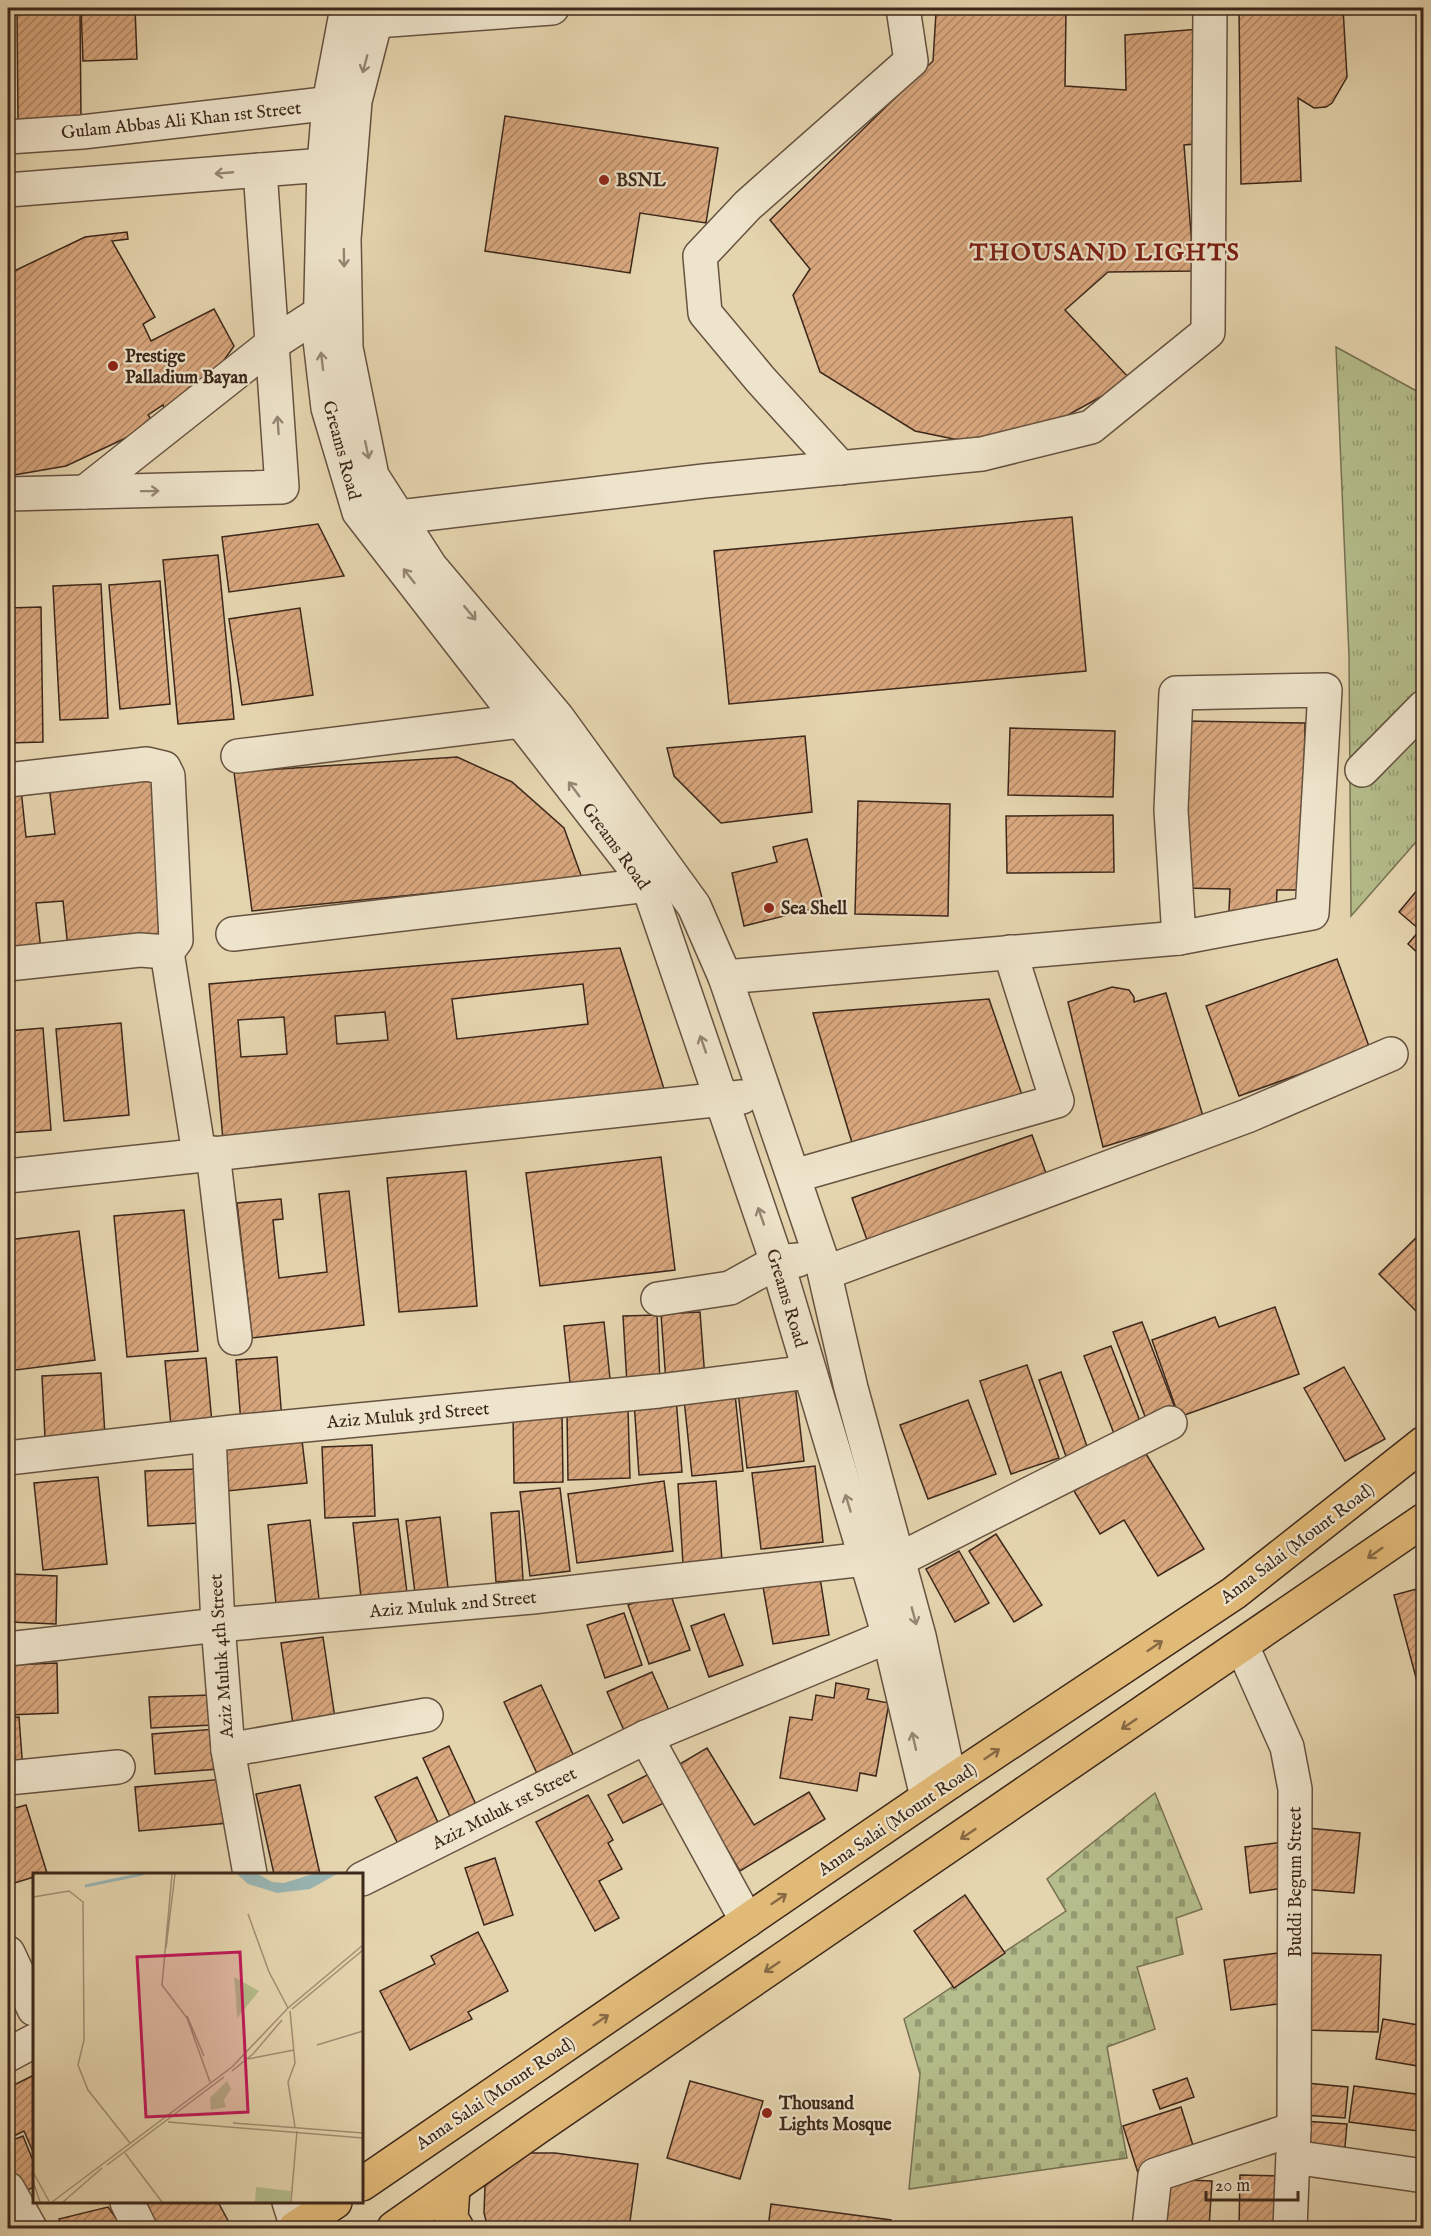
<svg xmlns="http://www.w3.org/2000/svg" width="1431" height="2236" font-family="'IM FELL English',serif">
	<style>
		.grass { fill: url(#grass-tufts); stroke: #787253; stroke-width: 1.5 }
		.cemetery { fill: url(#cemetery-stones); stroke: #787253; stroke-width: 1.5 }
		.building { fill: url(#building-hatch); stroke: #3c271b; stroke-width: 1.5; fill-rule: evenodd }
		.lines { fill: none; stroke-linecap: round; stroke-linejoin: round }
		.minor-casing { stroke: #665240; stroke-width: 36 }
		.major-casing { stroke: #3c271b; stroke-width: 36 }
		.minor { stroke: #eee4cb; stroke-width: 33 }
		.major { stroke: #e2ba78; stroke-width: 33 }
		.oneway { stroke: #958673 }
		.oneway2 { stroke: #876945 }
		.poi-dot { fill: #8f2418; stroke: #eee4cb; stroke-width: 2 }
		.labels { text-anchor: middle; stroke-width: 4.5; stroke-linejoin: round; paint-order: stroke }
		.street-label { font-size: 18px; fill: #3c271b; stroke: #eee4cb }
		.poi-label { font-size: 18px; font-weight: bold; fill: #3c271b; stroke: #eee4cb; text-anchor: start }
		.district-label { font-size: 24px; font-weight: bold; letter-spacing: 1.5px; fill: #7a1f14; stroke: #eee4cb }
		.inset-river { fill: none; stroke: #99b6b4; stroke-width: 3 }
		.inset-road { fill: none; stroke: #a18f74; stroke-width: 1.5 }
		.view { fill: #c2185b; fill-opacity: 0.15; stroke: #c2185b; stroke-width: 3 }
		.inset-edge { fill: none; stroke: #3c271b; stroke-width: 3 }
	</style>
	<defs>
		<pattern id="grass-tufts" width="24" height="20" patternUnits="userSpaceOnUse" patternTransform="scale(1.5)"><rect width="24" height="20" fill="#b4bd8b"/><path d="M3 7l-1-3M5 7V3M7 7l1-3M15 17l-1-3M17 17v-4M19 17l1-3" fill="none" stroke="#949a71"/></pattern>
		<pattern id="cemetery-stones" width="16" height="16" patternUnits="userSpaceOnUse" patternTransform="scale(1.5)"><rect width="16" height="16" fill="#b4bd8b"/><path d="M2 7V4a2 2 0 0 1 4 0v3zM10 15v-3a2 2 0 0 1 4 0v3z" fill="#949a71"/></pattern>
		<pattern id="building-hatch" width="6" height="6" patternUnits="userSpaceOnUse" patternTransform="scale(1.5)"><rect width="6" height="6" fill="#daa87f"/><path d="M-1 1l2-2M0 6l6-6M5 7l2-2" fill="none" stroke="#b28967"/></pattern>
	</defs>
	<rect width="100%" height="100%" fill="#e5d5af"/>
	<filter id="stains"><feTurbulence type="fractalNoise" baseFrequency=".00333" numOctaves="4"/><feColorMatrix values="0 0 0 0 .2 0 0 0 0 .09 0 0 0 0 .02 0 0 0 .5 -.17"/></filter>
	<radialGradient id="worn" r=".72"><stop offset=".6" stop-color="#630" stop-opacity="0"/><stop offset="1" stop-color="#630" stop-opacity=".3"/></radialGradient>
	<!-- grass -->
	<polygon class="grass" points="1336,347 1424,395 1423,834 1351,916 1349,656"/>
	<!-- cemetery -->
	<polygon class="cemetery" points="1155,1793 1202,1909 1176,1918 1183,1954 1137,1967 1155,2029 1107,2047 1127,2158 909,2189 920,2074 904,2019 1066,1911 1047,1879"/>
	<!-- building -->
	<g class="building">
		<polygon points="17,8 80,8 81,120 18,120"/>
		<polygon points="81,8 135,8 137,59 83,61"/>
		<polygon points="1239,8 1343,8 1347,77 1332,103 1326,107 1314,108 1298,98 1301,181 1241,184"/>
		<polygon points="1066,10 1065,86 1126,90 1125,35 1200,29 1207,143 1184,145 1194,271 1108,272 1065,310 1131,380 1041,430 978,444 915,431 820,372 793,295 810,269 770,220 933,61 936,13"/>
		<polygon points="505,116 718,148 706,223 640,213 630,273 485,251"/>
		<polygon points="127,232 128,239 112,241 155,317 143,324 151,341 214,309 234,346 205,387 167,420 163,405 148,415 152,420 130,436 66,466 8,476 10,467 8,463 8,274 85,237"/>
		<polygon points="1072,517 1086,671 729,704 714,551"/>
		<polygon points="318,524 344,576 229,592 222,537"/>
		<polygon points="218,555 234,719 178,724 163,560"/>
		<polygon points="160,581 170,704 120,709 109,585"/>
		<polygon points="101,584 108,718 60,720 53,586"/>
		<polygon points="41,607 43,742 8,743 8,608"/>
		<polygon points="300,608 313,695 242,705 229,619"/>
		<polygon points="1186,721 1305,723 1302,890 1277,890 1276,912 1229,911 1230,889 1183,888"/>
		<polygon points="1010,728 1115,731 1113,797 1008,795"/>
		<polygon points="805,736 812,812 721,823 674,776 667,748"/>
		<polygon points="457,757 512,782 564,828 582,878 252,911 234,772"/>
		<polygon points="162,774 171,934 68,948 63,901 36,903 41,951 8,955 8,790 21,789 26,837 55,834 49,786"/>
		<polygon points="858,801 950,804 948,916 855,914"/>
		<polygon points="1113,815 1114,872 1007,873 1006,816"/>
		<polygon points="807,839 824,906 744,926 732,873 777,862 773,847"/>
		<polygon points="1424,882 1424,969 1417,963 1421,956 1408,944 1420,930 1399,912"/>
		<path d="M620,948L665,1092L223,1140L209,984ZM583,984L588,1024L457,1039L452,999ZM385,1012L388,1040L337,1044L335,1016ZM284,1017L287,1054L241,1057L238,1020Z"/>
		<polygon points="1337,959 1370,1049 1239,1096 1206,1006"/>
		<polygon points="1112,987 1129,990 1134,997 1134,1002 1166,993 1203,1116 1103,1147 1068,1002"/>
		<polygon points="989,999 1022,1095 853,1146 813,1013"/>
		<polygon points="121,1023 129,1115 64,1121 56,1029"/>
		<polygon points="43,1028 51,1130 8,1133 8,1031"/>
		<polygon points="1032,1135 1047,1176 867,1240 852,1198"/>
		<polygon points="661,1157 675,1270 540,1286 526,1173"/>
		<polygon points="466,1171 477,1306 399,1312 387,1178"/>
		<polygon points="349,1191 364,1325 252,1338 237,1203 281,1199 283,1219 273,1220 279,1278 327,1272 319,1194"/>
		<polygon points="184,1210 198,1351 127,1357 114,1216"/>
		<polygon points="1424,1230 1424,1319 1379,1274"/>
		<polygon points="79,1231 95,1360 8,1371 8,1240"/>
		<polygon points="1275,1307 1299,1374 1179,1417 1152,1340 1215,1317 1219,1327"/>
		<polygon points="700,1312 705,1379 666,1382 661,1314"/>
		<polygon points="657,1315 660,1383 627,1384 623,1316"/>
		<polygon points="604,1322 611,1388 571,1392 564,1326"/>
		<polygon points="1142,1322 1175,1408 1146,1419 1113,1332"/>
		<polygon points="1111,1346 1145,1434 1118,1444 1084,1356"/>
		<polygon points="277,1357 282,1420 241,1423 236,1360"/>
		<polygon points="206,1358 212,1423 171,1426 165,1361"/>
		<polygon points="1027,1365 1059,1458 1011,1474 980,1381"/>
		<polygon points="1344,1367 1385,1439 1345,1461 1304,1388"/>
		<polygon points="1061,1372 1090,1455 1068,1462 1039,1380"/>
		<polygon points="101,1373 105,1435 45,1438 42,1376"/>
		<polygon points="795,1385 804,1461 747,1468 738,1392"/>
		<polygon points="735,1394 743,1471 692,1476 684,1399"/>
		<polygon points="676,1398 682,1472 639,1475 634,1401"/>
		<polygon points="968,1400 996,1474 928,1499 900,1425"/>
		<polygon points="628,1409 630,1478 568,1480 567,1411"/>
		<polygon points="562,1412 563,1482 514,1483 513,1413"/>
		<polygon points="302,1440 307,1483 227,1491 223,1448"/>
		<polygon points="372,1445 375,1516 325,1518 322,1447"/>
		<polygon points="1143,1449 1204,1549 1158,1576 1124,1520 1100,1534 1074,1491"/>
		<polygon points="815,1466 823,1542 761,1549 752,1473"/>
		<polygon points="197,1469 199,1523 148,1526 145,1471"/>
		<polygon points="98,1477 107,1564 43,1570 34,1483"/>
		<polygon points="664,1481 673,1551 577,1563 568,1494"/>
		<polygon points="716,1481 722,1561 683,1564 678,1484"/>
		<polygon points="560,1488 570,1571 530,1576 520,1492"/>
		<polygon points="519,1511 523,1580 496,1582 491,1513"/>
		<polygon points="440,1517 449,1597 416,1601 406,1521"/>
		<polygon points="398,1519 407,1593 361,1598 353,1523"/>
		<polygon points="310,1520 319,1599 276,1604 268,1525"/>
		<polygon points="996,1534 1042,1605 1014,1622 969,1551"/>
		<polygon points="959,1551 989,1603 955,1622 926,1569"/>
		<polygon points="819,1571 829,1635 773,1644 762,1581"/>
		<polygon points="11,1574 57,1576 56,1624 10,1622"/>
		<polygon points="1424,1587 1424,1688 1419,1689 1394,1595"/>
		<polygon points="669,1590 690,1650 649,1664 628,1605"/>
		<polygon points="624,1613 642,1665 605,1678 587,1625"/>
		<polygon points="724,1614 743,1665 709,1677 691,1626"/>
		<polygon points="323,1637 336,1725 294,1731 281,1643"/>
		<polygon points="57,1663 58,1713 8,1715 8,1665"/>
		<polygon points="652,1672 671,1715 626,1735 607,1692"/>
		<polygon points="836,1683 869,1689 867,1699 889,1703 876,1776 860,1773 857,1791 780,1778 790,1717 812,1720 816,1695 834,1698"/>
		<polygon points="541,1685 577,1763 540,1780 504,1702"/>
		<polygon points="212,1695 213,1725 151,1728 149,1697"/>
		<polygon points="19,1717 23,1771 8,1772 8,1718"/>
		<polygon points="216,1729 219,1769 155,1774 152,1734"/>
		<polygon points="449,1746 478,1809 452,1821 423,1758"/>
		<polygon points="707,1748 754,1825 809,1792 825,1819 740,1871 725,1846 715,1851 673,1768"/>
		<polygon points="649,1774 664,1803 623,1823 608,1795"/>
		<polygon points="417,1777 440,1827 399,1846 375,1797"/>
		<polygon points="225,1779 229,1823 139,1831 135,1787"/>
		<polygon points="300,1785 320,1874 274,1874 256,1794"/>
		<polygon points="588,1795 613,1840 608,1843 622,1869 599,1881 619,1918 595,1931 536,1822"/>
		<polygon points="26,1805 47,1873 8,1885 8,1810"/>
		<polygon points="1307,1828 1360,1833 1354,1893 1301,1889"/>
		<polygon points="1284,1842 1290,1887 1250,1893 1245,1847"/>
		<polygon points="495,1858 513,1915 484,1925 465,1868"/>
		<polygon points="965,1895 1005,1953 954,1988 914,1931"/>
		<polygon points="478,1932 508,1991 468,2012 472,2019 410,2050 380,1991 435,1964 431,1956"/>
		<polygon points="1278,1953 1285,2003 1231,2010 1224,1960"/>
		<polygon points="1307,1953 1381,1955 1378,2032 1304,2030"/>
		<polygon points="1383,2019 1424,2026 1424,2067 1376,2059"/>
		<polygon points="34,2075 34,2154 24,2131 8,2139 8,2088"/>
		<polygon points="1187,2078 1194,2097 1160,2109 1153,2090"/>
		<polygon points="690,2081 763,2101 740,2179 667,2158"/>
		<polygon points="1306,2083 1348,2087 1345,2118 1304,2115"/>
		<polygon points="1354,2086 1423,2095 1418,2131 1349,2122"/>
		<polygon points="1181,2107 1196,2155 1138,2173 1123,2126"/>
		<polygon points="1303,2121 1347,2124 1344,2158 1301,2154"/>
		<polygon points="23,2136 34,2163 34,2187 16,2195 8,2175 8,2142"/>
		<polygon points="523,2153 555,2153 638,2164 629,2228 488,2228 484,2213 485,2186 505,2165"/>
		<polygon points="1240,2175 1280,2176 1279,2228 1239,2228"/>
		<polygon points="1163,2179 1212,2181 1209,2228 1160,2228"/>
		<polygon points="134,2202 218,2202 232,2228 149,2228"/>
		<polygon points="771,2204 891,2220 890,2228 768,2228"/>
		<polygon points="108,2207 123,2228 62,2228 59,2219"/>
	</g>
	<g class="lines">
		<!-- minor casing -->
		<g class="minor-casing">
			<g id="minor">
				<polyline points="347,8 329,103 324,165 320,340 328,408 359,512 648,885 777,1262 889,1636 927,1797"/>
				<polyline points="379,8 355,101 344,239 346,348 372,476 430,566 557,717 694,906 725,977 821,1258 851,1388 919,1636 950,1782"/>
				<polyline points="376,21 552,8"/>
				<polyline points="8,137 82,132 349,101"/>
				<polyline points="8,190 324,165"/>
				<polyline points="841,468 760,379 705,313 700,256 748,205 911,61 903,8"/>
				<polyline points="85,492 272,344 320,313"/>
				<polyline points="8,494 282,487 260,170"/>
				<polyline points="399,517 704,481 982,454 1091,427 1208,332 1210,8"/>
				<polygon points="1325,690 1312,913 1179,938 1171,810 1176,693"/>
				<polyline points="238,756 522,721"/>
				<polyline points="1362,770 1424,707"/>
				<polyline points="8,780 147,764 164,768 168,776 176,940 167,952 140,950 8,964"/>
				<polyline points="233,934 648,885"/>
				<polyline points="167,952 199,1154"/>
				<polyline points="725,977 1179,938"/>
				<polyline points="213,1153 235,1338"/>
				<polyline points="8,1176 742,1097"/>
				<polyline points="794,1176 1057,1101 1010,952"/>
				<polyline points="825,1273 1247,1116 1391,1054"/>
				<polyline points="658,1299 730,1288 777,1262 798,1260"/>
				<polyline points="209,1436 218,1625 228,1750 250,1874"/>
				<polyline points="8,1458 233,1432 659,1391 809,1372"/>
				<polyline points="1242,1646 1287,1747 1295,1789 1294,2129 1290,2228"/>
				<polyline points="8,1649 218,1625 532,1597 865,1559 898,1560 1170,1423"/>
				<polyline points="646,1737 747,1921"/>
				<polyline points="228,1750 426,1715"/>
				<polyline points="8,1778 118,1767"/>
				<polyline points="362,1879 646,1737 889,1636"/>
				<polyline points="8,1953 34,2009"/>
				<polyline points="8,2055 34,2041"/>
				<polyline points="1293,2157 1424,2176"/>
				<polyline points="8,2189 30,2228"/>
				<polyline points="127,2202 140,2228"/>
				<polyline points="289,2202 297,2227"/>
				<polyline points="1149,2228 1155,2175 1294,2129"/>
			</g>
		</g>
		<!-- major casing -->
		<g class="major-casing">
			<g id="major">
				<polyline points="362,2184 950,1782 1234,1593 1424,1443"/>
				<polyline points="453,2188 451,2218 457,2228"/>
				<polyline points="295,2228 335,2202"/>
				<polyline points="394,2228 538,2127 1424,1520"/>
			</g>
		</g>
		<!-- minor -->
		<use href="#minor" class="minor"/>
		<!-- major -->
		<use href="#major" class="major"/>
	</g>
	<!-- one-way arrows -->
	<defs><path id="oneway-shaft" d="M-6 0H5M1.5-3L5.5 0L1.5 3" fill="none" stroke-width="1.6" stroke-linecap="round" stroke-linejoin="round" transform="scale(1.5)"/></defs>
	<g class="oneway">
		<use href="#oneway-shaft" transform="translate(365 64) rotate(105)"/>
		<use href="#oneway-shaft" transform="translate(224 173) rotate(175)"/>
		<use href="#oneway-shaft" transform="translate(344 258) rotate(89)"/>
		<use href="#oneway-shaft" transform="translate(322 361) rotate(-97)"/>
		<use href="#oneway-shaft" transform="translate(278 425) rotate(-94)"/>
		<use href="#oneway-shaft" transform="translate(367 450) rotate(78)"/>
		<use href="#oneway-shaft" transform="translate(150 491) rotate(-1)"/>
		<use href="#oneway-shaft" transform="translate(409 576) rotate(-128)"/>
		<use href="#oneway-shaft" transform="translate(470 613) rotate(50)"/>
		<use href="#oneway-shaft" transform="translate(574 789) rotate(-127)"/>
		<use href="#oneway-shaft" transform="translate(703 1044) rotate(-109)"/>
		<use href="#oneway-shaft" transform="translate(761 1216) rotate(-109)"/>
		<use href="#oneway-shaft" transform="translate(848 1503) rotate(-107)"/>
		<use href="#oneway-shaft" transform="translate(914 1616) rotate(75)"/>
		<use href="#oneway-shaft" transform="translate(914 1741) rotate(-103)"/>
	</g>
	<g class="oneway2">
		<use href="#oneway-shaft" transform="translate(1375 1553) rotate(145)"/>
		<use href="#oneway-shaft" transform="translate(1155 1646) rotate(-34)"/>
		<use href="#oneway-shaft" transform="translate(1129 1724) rotate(146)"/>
		<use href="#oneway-shaft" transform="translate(992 1754) rotate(-34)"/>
		<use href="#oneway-shaft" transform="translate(968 1834) rotate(146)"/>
		<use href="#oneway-shaft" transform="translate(779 1899) rotate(-34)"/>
		<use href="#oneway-shaft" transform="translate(772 1967) rotate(146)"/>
		<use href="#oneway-shaft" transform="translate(601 2020) rotate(-34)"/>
	</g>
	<!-- markers -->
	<g class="poi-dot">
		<circle cx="604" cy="180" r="6"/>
		<circle cx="113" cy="366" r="6"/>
		<circle cx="769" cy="908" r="6"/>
		<circle cx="767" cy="2113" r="6"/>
	</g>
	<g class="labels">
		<!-- street labels -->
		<g class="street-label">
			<text transform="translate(181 120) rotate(-6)" y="6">Gulam Abbas Ali Khan 1st Street</text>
			<text transform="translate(342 450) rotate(75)" y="6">Greams Road</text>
			<text transform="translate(616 846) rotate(54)" y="6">Greams Road</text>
			<text transform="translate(787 1298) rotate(73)" y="6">Greams Road</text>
			<text transform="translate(408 1415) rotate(-5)" y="6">Aziz Muluk 3rd Street</text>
			<text transform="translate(1297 1543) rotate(-37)" y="6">Anna Salai (Mount Road)</text>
			<text transform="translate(453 1604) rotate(-5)" y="6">Aziz Muluk 2nd Street</text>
			<text transform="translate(221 1656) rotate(-94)" y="6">Aziz Muluk 4th Street</text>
			<text transform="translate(504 1808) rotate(-27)" y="6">Aziz Muluk 1st Street</text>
			<text transform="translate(897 1819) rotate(-34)" y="6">Anna Salai (Mount Road)</text>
			<text transform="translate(1295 1882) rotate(-90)" y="6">Buddi Begum Street</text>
			<text transform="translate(495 2093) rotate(-34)" y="6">Anna Salai (Mount Road)</text>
		</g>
		<!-- poi labels -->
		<g class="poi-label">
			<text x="616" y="186">BSNL</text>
			<text x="125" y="362">Prestige<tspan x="125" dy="21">Palladium Bayan</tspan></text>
			<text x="781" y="914">Sea Shell</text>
			<text x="779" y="2109">Thousand<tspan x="779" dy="21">Lights Mosque</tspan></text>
		</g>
		<!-- district labels -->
		<g class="district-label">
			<text x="1105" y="260">THOUSAND LIGHTS</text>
		</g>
	</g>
	<!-- overview -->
	<g transform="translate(33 1873)">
		<rect width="330" height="330" fill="#e5d5af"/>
		<path d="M201,104L226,118L204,145L203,126Z" fill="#b4bd8b"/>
		<path d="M194,208L198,216L191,227L193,234L178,237L177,225Z" fill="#b4bd8b"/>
		<path d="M223,314L258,318L257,329H222Z" fill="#b4bd8b"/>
		<path d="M204,1H225L239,9L251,10L280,1H304L277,16L244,20L215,11Z" fill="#99b6b4"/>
		<path class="inset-river" d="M52,13L110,1"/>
		<path class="inset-road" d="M139,1L129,112L154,145L177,209M0,24L36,18L50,29L51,167L45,192L55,217L97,270M215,41L236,99L255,135M133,75L142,1M259,136L330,77M257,138L262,190L255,209L262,254M154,143L171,183M284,172L330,158M215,186L261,177M199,198L220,181L249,147M135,249L330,265M200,250L330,260M92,280L129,329M74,292L191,204M0,299L16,328M0,308L7,329M19,329L199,194L255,135L330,72M30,329L69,295M258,329L264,258"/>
		<path class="view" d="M207,79L215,239L113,244L104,84Z"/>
		<rect width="330" height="330" class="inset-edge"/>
	</g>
	<!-- margin -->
	<rect width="1431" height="2236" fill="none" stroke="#e5d5af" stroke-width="30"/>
	<rect x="9" y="9" width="1413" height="2218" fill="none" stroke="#3c271b" stroke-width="3"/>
	<rect x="15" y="15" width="1401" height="2206" fill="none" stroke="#3c271b" stroke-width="1.5"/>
	<!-- scale -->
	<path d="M1206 2191v9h92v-9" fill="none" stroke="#3c271b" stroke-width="3"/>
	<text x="1215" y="2191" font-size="18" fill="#3c271b" stroke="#eee4cb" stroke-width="4.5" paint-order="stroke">20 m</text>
	<rect width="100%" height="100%" filter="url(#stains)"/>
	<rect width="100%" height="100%" fill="url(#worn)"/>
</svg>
